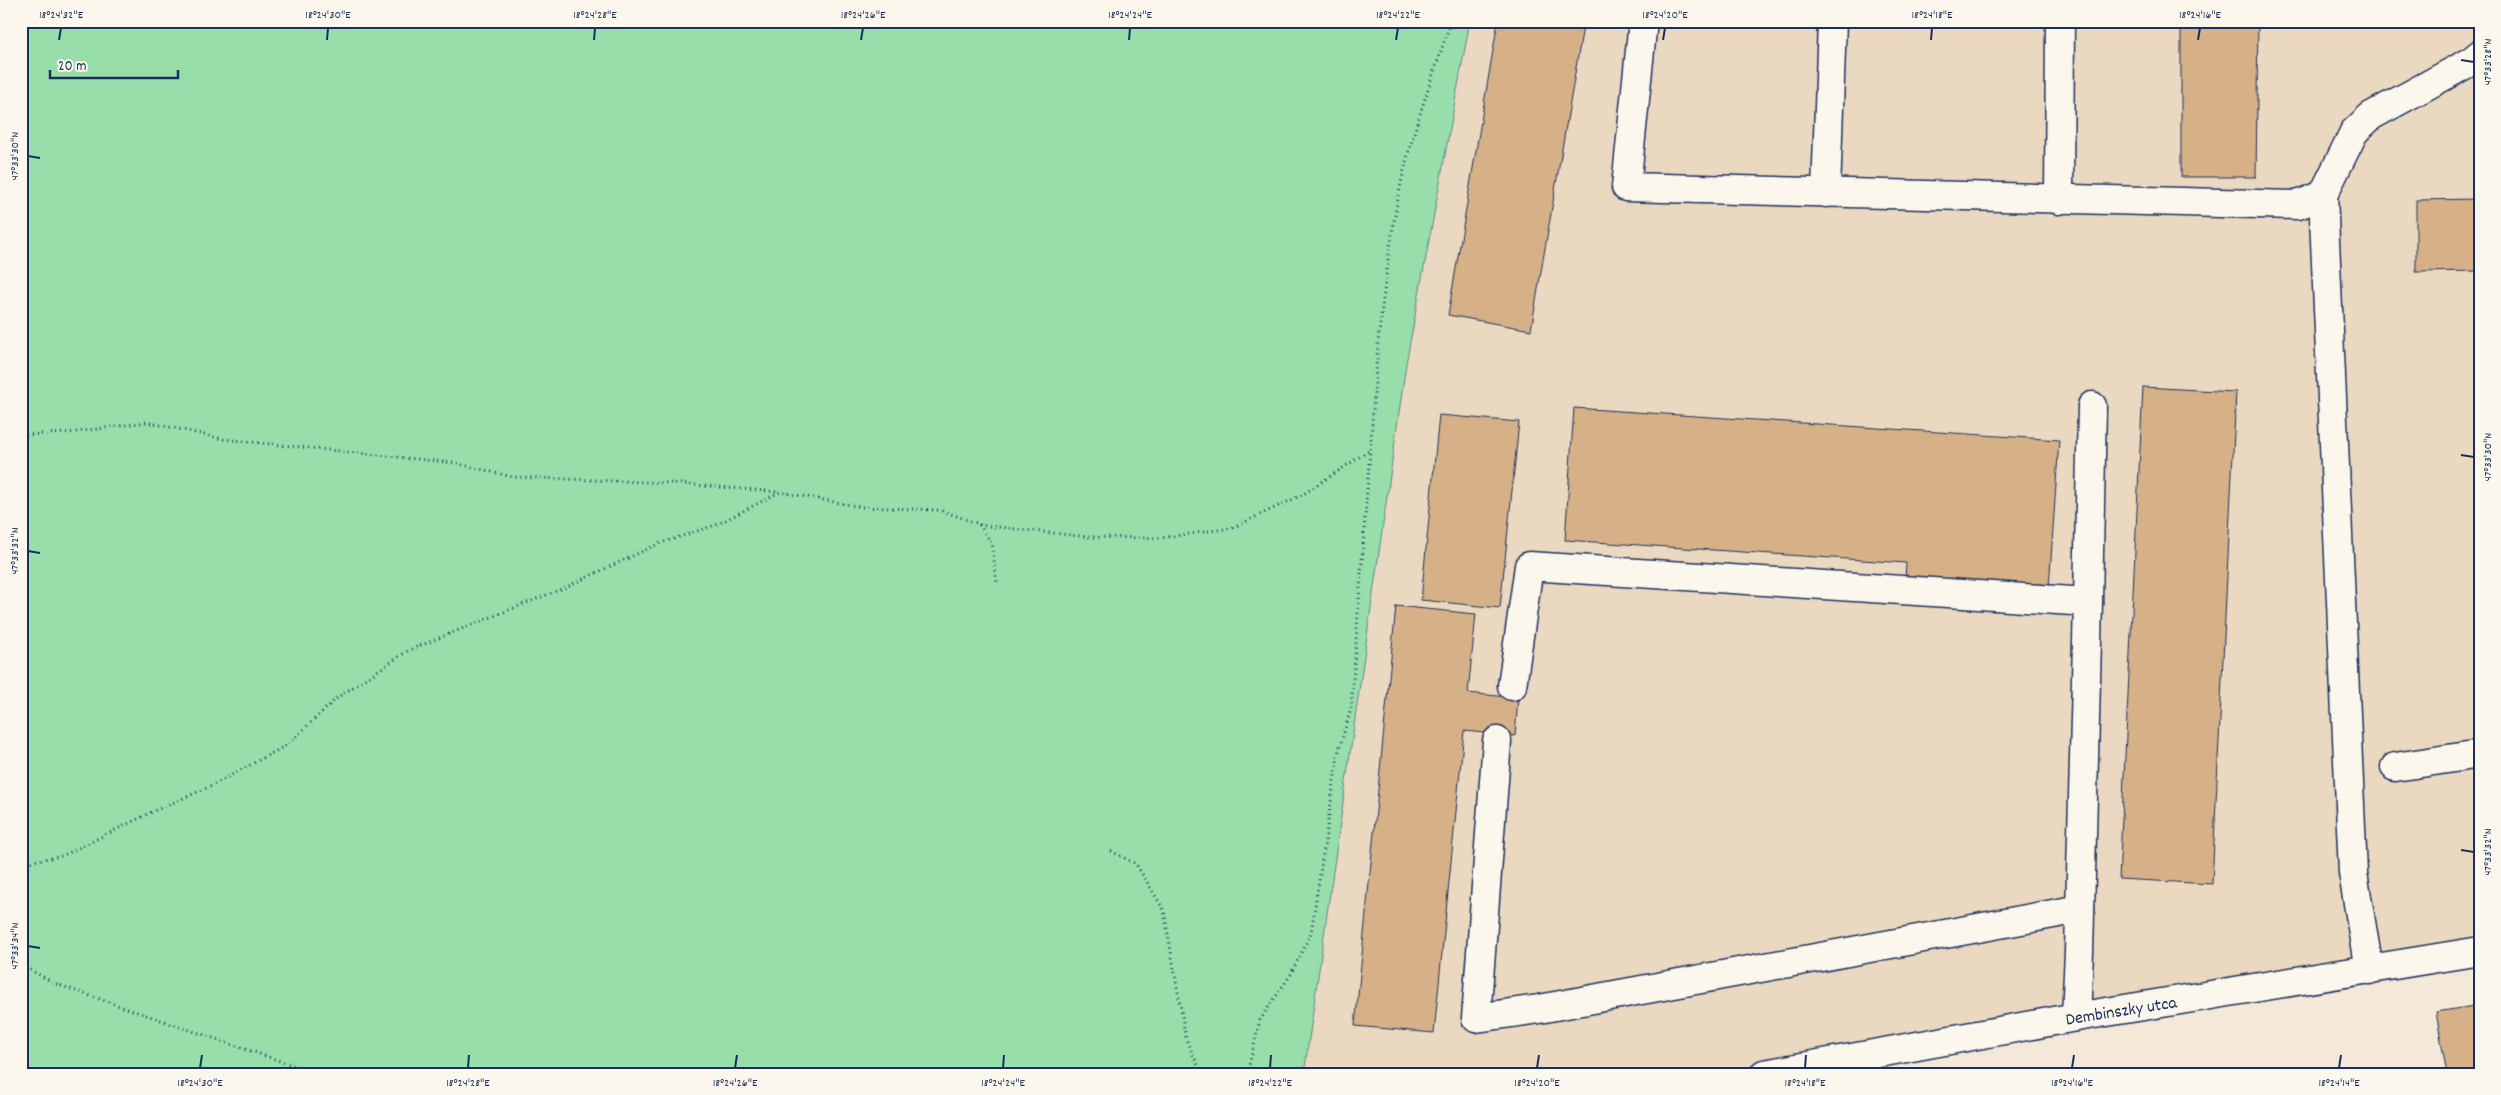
<svg xmlns="http://www.w3.org/2000/svg" width="2501" height="1095" font-family="Dekko,sans-serif">
	<style>
		.built { fill: #ebd8c0 }
		.green { fill: #98deab; stroke: #5a8684 }
		.building { fill: #d6b187; stroke: #1b2f5e }
		.lines { fill: none; stroke-linecap: round; stroke-linejoin: round }
		.minor-casing { stroke: #1b2f5e; stroke-width: 31 }
		.path { stroke: #1b2f5e; stroke-width: 3; stroke-dasharray: 1 4; stroke-linecap: butt }
		.minor { stroke: #fbf7ec; stroke-width: 28 }
		.ticks { fill: none; stroke: #1b2f5e; stroke-width: 2 }
		.labels { text-anchor: middle; stroke-width: 5; stroke-linejoin: round; paint-order: stroke }
		.street-label { font-size: 18px; fill: #1b2f5e; stroke: #fbf7ec }
		.neatline { fill: none; stroke: #1b2f5e; stroke-width: 2 }
		.ticks-label { font-size: 12px; text-anchor: middle; fill: #1b2f5e }
	</style>
	<rect width="100%" height="100%" fill="#f4e9d8"/>
	<filter id="ink" filterUnits="userSpaceOnUse"><feTurbulence type="fractalNoise" baseFrequency=".02" numOctaves="2"/><feDisplacementMap in="SourceGraphic" scale="10" xChannelSelector="R" yChannelSelector="G"/><feConvolveMatrix kernelMatrix="1 2 1 2 8 2 1 2 1" color-interpolation-filters="sRGB"/></filter>
	<g filter="url(#ink)">
		<!-- built -->
		<polygon class="built" points="1470,21 2480,21 2480,951 1718,1074 1304,1074 1406,364"/>
		<!-- green -->
		<polygon class="green" points="21,21 1470,21 1406,364 1304,1074 21,1074"/>
		<!-- building -->
		<g class="building">
			<polygon points="1498,21 1584,21 1531,330 1448,315"/>
			<polygon points="2181,21 2258,21 2256,177 2181,177"/>
			<polygon points="2480,199 2480,271 2416,272 2416,200"/>
			<polygon points="2143,387 2236,392 2212,884 2119,879"/>
			<polygon points="1574,408 2059,440 2049,588 1905,579 1906,563 1565,540"/>
			<polygon points="1439,415 1519,422 1500,608 1421,600"/>
			<polygon points="1396,606 1476,614 1468,693 1518,698 1515,736 1464,731 1434,1033 1355,1026"/>
			<polygon points="2480,1005 2480,1074 2447,1074 2436,1012"/>
		</g>
		<g class="lines">
			<!-- minor casing -->
			<g class="minor-casing">
				<g id="minor">
					<polyline points="1643,21 1626,187 2298,205 2323,195 2354,132 2371,116 2470,62 2480,54"/>
					<polyline points="1826,193 1832,21"/>
					<polyline points="2323,195 2353,873 2369,970"/>
					<polyline points="2059,200 2060,21"/>
					<polyline points="2088,602 2092,406"/>
					<polyline points="1512,686 1529,566 2088,602 2079,952 2076,1017"/>
					<polyline points="1497,741 1476,1018 1539,1009 2080,909"/>
					<polyline points="2395,767 2480,754"/>
					<polyline points="1764,1074 2076,1017 2480,951"/>
				</g>
			</g>
			<!-- path -->
			<g class="path">
				<polyline points="21,435 68,433 147,422 223,439 455,463 513,477 671,483 779,492"/>
				<polyline points="979,525 1088,537 1160,538 1232,528 1302,495 1370,450"/>
				<polyline points="1111,851 1136,864 1164,910 1186,1039 1202,1074"/>
				<polyline points="21,863 62,856 152,812 211,786 287,745 338,697 409,650 564,588 658,544 718,524 780,492 862,507 940,510 979,524 992,544 997,582"/>
				<polyline points="21,965 56,984 318,1074"/>
				<path d="M1247,1074L1260,1020L1291,974L1311,933L1339,749L1351,709L1378,342C1384,291 1390,239 1400,188C1412,131 1433,76 1451,21"/>
			</g>
			<!-- minor -->
			<use href="#minor" class="minor"/>
		</g>
	</g>
	<!-- ticks -->
	<path class="ticks" d="M59,40L61,28M327,40L328,28M594,40L595,28M861,40L863,28M1129,40L1130,28M1396,40L1398,28M1663,40L1665,28M1931,40L1932,28M2198,40L2200,28M2461,60L2474,62M28,156L40,158M2461,455L2474,457M28,551L40,553M2461,850L2474,852M28,946L40,948M200,1068L202,1055M468,1068L469,1055M735,1068L737,1055M1003,1068L1004,1055M1270,1068L1271,1055M1537,1068L1539,1055M1805,1068L1806,1055M2072,1068L2074,1055M2339,1068L2341,1055"/>
	<g class="labels">
		<!-- street labels -->
		<g class="street-label">
			<text transform="translate(2121 1010) rotate(-9)" y="6">Dembinszky utca</text>
		</g>
	</g>
	<!-- margin -->
	<rect width="2501" height="1095" fill="none" stroke="#fbf7ec" stroke-width="55"/>
	<!-- scale -->
	<path d="M50 70v8h128v-8" fill="none" stroke="#1b2f5e" stroke-width="2.5"/>
	<text x="58" y="70" font-size="15" fill="#1b2f5e" stroke="#fbf7ec" stroke-width="4" paint-order="stroke">20 m</text>
	<rect x="28" y="28" width="2446" height="1040" class="neatline"/>
	<g class="ticks-label">
		<text x="61" y="18">18°24'32"E</text>
		<text x="328" y="18">18°24'30"E</text>
		<text x="595" y="18">18°24'28"E</text>
		<text x="863" y="18">18°24'26"E</text>
		<text x="1130" y="18">18°24'24"E</text>
		<text x="1398" y="18">18°24'22"E</text>
		<text x="1665" y="18">18°24'20"E</text>
		<text x="1932" y="18">18°24'18"E</text>
		<text x="2200" y="18">18°24'16"E</text>
		<text transform="translate(2487 62) rotate(-90)" y="4">47°33'28"N</text>
		<text transform="translate(14 156) rotate(-90)" y="4">47°33'30"N</text>
		<text transform="translate(2487 457) rotate(-90)" y="4">47°33'30"N</text>
		<text transform="translate(14 551) rotate(-90)" y="4">47°33'32"N</text>
		<text transform="translate(2487 852) rotate(-90)" y="4">47°33'32"N</text>
		<text transform="translate(14 946) rotate(-90)" y="4">47°33'34"N</text>
		<text x="200" y="1086">18°24'30"E</text>
		<text x="468" y="1086">18°24'28"E</text>
		<text x="735" y="1086">18°24'26"E</text>
		<text x="1003" y="1086">18°24'24"E</text>
		<text x="1270" y="1086">18°24'22"E</text>
		<text x="1537" y="1086">18°24'20"E</text>
		<text x="1805" y="1086">18°24'18"E</text>
		<text x="2072" y="1086">18°24'16"E</text>
		<text x="2339" y="1086">18°24'14"E</text>
	</g>
</svg>
